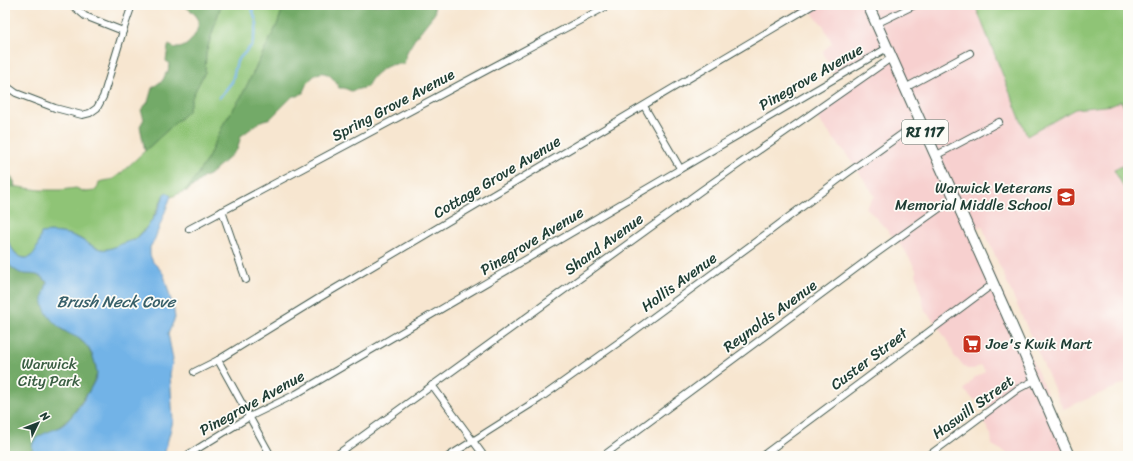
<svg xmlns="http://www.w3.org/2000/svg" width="1133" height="461" font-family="Sriracha,sans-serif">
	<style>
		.built { fill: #f7d0cf }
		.green { fill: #8fc476; stroke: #578055 }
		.forest { fill: #73aa67; stroke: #49744e }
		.water { fill: #72b3e7; stroke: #48788e }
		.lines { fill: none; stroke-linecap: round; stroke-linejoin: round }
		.stream { stroke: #72b3e7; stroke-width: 2.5 }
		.minor-casing { stroke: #3f564b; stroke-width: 8 }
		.primary-casing { stroke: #3f564b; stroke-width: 12 }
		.minor { stroke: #fff; stroke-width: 6 }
		.primary { stroke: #fff; stroke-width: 10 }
		.labels { text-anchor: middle; stroke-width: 3.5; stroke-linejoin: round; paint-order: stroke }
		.shield { fill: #fdfcf7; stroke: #62766e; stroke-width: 1 }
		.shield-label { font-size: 14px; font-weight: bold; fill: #1f3d34 }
		.street-label { font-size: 15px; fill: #1f3d34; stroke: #fdfcf7 }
		.poi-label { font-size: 15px; fill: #1f3d34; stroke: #fdfcf7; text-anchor: end }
		.park-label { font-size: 15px; fill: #3b5f44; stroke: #fdfcf7 }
		.water-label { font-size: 16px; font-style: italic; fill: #38606a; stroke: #fdfcf7 }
	</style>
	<rect width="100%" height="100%" fill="#fdfcf7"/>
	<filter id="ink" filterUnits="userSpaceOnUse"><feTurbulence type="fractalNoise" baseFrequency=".025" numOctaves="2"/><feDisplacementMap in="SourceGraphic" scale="8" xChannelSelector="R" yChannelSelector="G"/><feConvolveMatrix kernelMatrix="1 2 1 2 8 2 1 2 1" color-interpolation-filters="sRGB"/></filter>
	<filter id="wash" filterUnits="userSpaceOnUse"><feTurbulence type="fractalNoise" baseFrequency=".012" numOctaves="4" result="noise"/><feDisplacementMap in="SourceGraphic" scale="16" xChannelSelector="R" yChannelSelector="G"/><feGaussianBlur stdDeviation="0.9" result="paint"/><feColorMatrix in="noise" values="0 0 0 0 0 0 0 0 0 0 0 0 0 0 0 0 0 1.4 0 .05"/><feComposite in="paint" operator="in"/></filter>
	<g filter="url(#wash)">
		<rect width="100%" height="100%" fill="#f7e6d0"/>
		<!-- built -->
		<polygon class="built" points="796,5 1128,5 1128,382 1063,409 982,226 974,229 1041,380 1073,456 1012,456 992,445 991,435 982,419 991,411 980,398 974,400 964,390 975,377 978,376 985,371 981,365 974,369 967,369 954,356 951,347 937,325 925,311 916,273 916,270 904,249 866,207 875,196 850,159 813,113 895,54 893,48 890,43 888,43 834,74 824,55 823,51 832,43 823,25 815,17 811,9 800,13"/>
		<!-- green -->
		<g class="green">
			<path d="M221,5H284L277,25L241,97L224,123L208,158L191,184L185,191L171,197L164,194L151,222L135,240C123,241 111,252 100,249C93,247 87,243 81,239C70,233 53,231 41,233L37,249L33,255L27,258L20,257L14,251L5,236V185L40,190H61L76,188L85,192L95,191L98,187L99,182L113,179L121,173L188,111L193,95L205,72L206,53Z"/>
			<polygon points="975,5 1128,5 1128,114 1121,101 1113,105 1075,109 1027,136"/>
			<polygon points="1128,163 1128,200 1127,193 1114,170"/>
		</g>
		<!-- forest -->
		<g class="forest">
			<path d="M184,5H221L206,53L205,72L193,95L188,111L145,151L140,126L144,119L141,110L148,102L152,88L163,80L166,73H168L169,63L166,61L168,47L169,45C172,47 175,48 178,48C189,48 201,29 198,19C196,14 188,9 184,5Z"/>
			<path d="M284,5H434L435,13L416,37L407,52L404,64C400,64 395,64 391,65C381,68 371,77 367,87L351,91L344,88H339C334,77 323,66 312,78C307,83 305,85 304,92L298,96H293L271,118L261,121L241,136L237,150L209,175L204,177L187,191H185L191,184L208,158L224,123L241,97L277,25Z"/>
			<polygon points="5,170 14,181 15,187 5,185"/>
			<path d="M5,260C9,265 14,270 20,273C32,276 38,271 47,283L43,297L51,318L62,330L76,336L87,346L94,360L97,374L90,389L70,418L32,449L33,456H5Z"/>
		</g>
		<!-- water -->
		<path class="water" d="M167,192L171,196L154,241L150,247V255L153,262L159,268L164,275L174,311L175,318L168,334L173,359L170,374L173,421L165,451L166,456H33C33,451 31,446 34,441C38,434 56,430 63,425C72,419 94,386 97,375C97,371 96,366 95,363C93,355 89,347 83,342C79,337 73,336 68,333C57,327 45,315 43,303C42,296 46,289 47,282C37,271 32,276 20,273C14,270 9,265 5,260V236C9,242 13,253 19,256C34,265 39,243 41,233C53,231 70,233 80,239C87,243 93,247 100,249C111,252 123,241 135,240C149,227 159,212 164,194Z"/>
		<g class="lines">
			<!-- stream -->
			<polyline class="stream" points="219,98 232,82 237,61 252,45 257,24 251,5"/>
		</g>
	</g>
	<g filter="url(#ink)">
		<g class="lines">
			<!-- minor casing -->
			<g class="minor-casing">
				<g id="minor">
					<polyline points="72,5 85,16 123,31"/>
					<polyline points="876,24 915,5"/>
					<polyline points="5,85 16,93 55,108 82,115 90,113 97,108 103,97 123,31 132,5"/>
					<polyline points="905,88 970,53"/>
					<polyline points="644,106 680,168"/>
					<polyline points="935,156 999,122"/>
					<polyline points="222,211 246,280"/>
					<polyline points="189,229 609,5"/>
					<polyline points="218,360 271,456"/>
					<polyline points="194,372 218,360 319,298 813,5"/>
					<polyline points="432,385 484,456"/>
					<polyline points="189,454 249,417 296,394 887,48"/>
					<polyline points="335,456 702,190 891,58"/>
					<polyline points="449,456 539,399 622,340 766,234 846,174 920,121"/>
					<polyline points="603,456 874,255 954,198"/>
					<polyline points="762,456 993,284"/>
					<polyline points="928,456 1018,389 1035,380"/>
				</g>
			</g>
			<!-- primary casing -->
			<g class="primary-casing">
				<polyline id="primary" points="868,5 1005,310 1069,456"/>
			</g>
			<!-- minor -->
			<use href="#minor" class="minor"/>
			<!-- primary -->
			<use href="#primary" class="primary"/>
		</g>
	</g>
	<!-- icons -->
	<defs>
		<g id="school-square" transform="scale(1)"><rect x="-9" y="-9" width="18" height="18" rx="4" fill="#c8321e" stroke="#fdfcf7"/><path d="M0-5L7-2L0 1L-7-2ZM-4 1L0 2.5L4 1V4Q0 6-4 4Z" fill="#fff"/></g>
		<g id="supermarket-square" transform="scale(1)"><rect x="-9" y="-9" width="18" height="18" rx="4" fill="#c8321e" stroke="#fdfcf7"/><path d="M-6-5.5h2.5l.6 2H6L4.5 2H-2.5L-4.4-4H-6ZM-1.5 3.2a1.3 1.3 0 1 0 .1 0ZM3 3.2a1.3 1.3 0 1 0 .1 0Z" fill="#fff"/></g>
	</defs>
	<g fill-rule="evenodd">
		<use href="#school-square" x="1066" y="197"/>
		<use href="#supermarket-square" x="972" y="344"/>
	</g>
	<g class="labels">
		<!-- shield labels -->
		<rect class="shield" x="902" y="120" width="46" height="24" rx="3"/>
		<g class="shield-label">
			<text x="925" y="137">RI 117</text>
		</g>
		<!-- street labels -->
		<g class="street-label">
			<text transform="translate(811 77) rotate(-30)" y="5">Pinegrove Avenue</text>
			<text transform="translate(393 105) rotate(-28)" y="5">Spring Grove Avenue</text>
			<text transform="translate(497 177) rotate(-31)" y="5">Cottage Grove Avenue</text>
			<text transform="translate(532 241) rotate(-31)" y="5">Pinegrove Avenue</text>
			<text transform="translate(604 244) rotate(-36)" y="5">Shand Avenue</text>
			<text transform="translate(679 282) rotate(-36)" y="5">Hollis Avenue</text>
			<text transform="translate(770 316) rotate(-36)" y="5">Reynolds Avenue</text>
			<text transform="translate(869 359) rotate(-37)" y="5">Custer Street</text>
			<text transform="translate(252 403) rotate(-29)" y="5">Pinegrove Avenue</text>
			<text transform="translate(973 407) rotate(-36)" y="5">Haswill Street</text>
		</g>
		<!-- poi labels -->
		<g class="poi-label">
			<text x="1052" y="193">Warwick Veterans<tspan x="1052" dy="17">Memorial Middle School</tspan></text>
			<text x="986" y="349" text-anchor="start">Joe's Kwik Mart</text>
		</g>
		<!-- park labels -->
		<g class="park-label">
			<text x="49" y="369">Warwick<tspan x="49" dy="17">City Park</tspan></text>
		</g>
		<!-- water labels -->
		<g class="water-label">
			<text x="116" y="307">Brush Neck Cove</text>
		</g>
	</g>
	<!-- margin -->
	<rect width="1133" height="461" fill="none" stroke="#fdfcf7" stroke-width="20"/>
	<!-- north arrow -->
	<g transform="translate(38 423) rotate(47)" stroke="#fdfcf7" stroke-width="3" paint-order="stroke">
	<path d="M0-3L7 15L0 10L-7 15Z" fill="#1f3d34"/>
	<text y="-6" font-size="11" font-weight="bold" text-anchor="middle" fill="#1f3d34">N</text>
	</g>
</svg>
